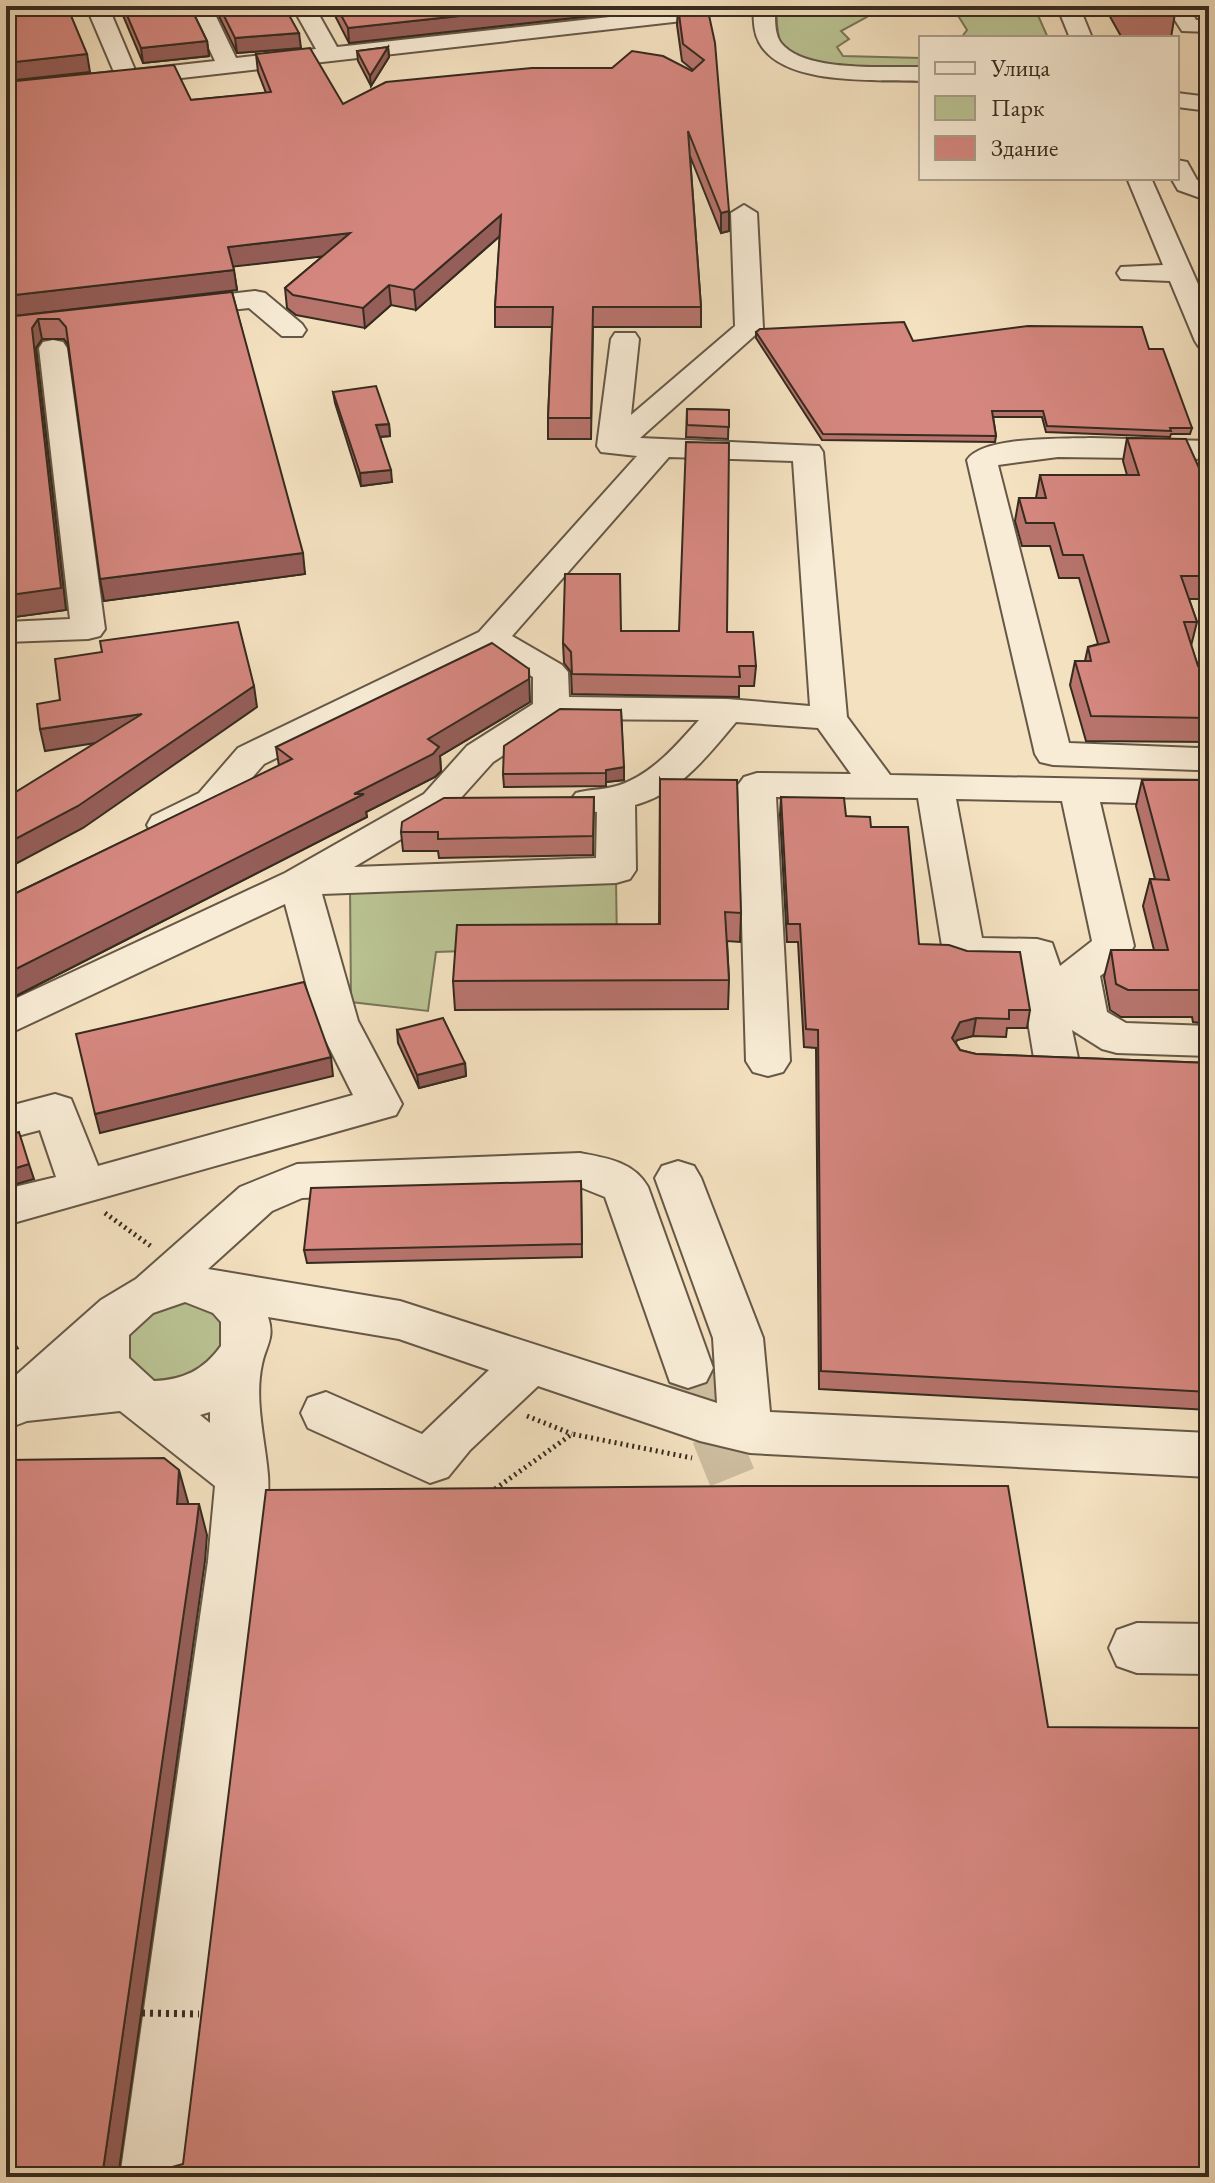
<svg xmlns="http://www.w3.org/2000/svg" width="1215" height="2183" font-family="'EB Garamond',serif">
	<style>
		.green { fill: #bac393; stroke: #787759; stroke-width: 2 }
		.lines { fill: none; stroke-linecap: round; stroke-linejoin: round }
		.minor-tunnel-far1 { stroke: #cebda0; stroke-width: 47; stroke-dasharray: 47 24; stroke-linecap: butt }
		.minor-tunnel { stroke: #cebda0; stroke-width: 60; stroke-dasharray: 60 30; stroke-linecap: butt }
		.minor-casing { stroke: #665847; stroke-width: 4 }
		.path { stroke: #362b1f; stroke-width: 5; stroke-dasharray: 2 4; stroke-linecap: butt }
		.minor { fill: #f8ecd6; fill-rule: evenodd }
		.path-bridge { stroke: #362b1f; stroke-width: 7; stroke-dasharray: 3 5; stroke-linecap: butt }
		.wall { fill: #b7746d; stroke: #362b1f; stroke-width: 2 }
		.shaded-wall { fill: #955e59; stroke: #362b1f; stroke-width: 2 }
		.building { fill: #d5877f; stroke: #362b1f; stroke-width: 2 }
	</style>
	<rect width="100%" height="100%" fill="#f4e1c0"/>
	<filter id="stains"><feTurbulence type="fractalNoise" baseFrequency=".0025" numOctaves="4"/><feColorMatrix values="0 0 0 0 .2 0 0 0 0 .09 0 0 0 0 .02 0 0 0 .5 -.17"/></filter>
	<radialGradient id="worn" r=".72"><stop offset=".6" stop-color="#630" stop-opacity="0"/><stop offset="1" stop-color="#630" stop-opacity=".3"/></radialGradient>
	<!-- green -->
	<g class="green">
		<path d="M776,6H866L867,17L841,31L849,39L837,47L843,56L921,58V68C892,67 796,70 781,43C776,34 777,17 776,6Z"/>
		<polygon points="952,6 1034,6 1048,38 961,38 967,30"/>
		<polygon points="616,879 617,946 436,952 428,1011 351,1002 350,887"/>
		<path d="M187,1298L218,1310L229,1334L216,1364L164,1385L143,1380L121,1356C130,1306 142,1311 187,1298Z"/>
	</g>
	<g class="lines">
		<!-- minor-tunnel-far1 -->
		<polyline class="minor-tunnel-far1" points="688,1368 751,1524"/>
		<!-- minor-tunnel -->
		<polyline class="minor-tunnel" points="750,1522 758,1541"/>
		<!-- minor casing -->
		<g class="minor-casing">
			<g id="minor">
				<polygon points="86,6 108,6 135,70 215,61 189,6 211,6 236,58 316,49 292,6 314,6 337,47 700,7 711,13 700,19 6,98 6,84 114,72"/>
				<path d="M753,6H775C775,17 774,34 781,43C805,73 886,66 921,67V81C878,79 782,87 759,42C753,31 754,18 753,6Z"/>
				<polygon points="1057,6 1079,6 1092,38 1070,38"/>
				<polygon points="1166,6 1188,6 1196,20 1209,20 1209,32 1182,31"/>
				<polygon points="1177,93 1209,97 1209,111 1177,107"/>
				<polygon points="1177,160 1187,162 1197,180 1209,185 1209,201 1178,190 1171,178 1177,178"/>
				<polygon points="1127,178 1151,178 1209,309 1209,349 1199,347 1195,341 1170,281 1121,279 1117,273 1121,267 1163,265"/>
				<path d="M744,205L757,213L763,328L640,438L819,446L823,452L847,717L890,775L1209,781V805L1100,802L1134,946L1128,956L1100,976L1107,1012L1126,1023L1209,1026V1056L1117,1053L1102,1049L1072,1030L1078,1058L1071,1069L1056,1073L1041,1069L1034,1058L1019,967L964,966L949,962L943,952L918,798L776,797L790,1061L783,1072L768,1076L753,1072L746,1061L738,785L744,777L757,773L851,774L818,728L736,722C708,755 680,793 635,805L636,870L630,879L616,883L322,894L358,1021L402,1104L396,1115L6,1225V1189L56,1177L40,1130L6,1139V1107L55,1094L71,1099L98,1166L353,1095L316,1021L285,904L6,1035V1003L285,873L424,794L467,746L533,704V677L490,653L264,764L225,809L180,834L166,837L152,834L147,825L152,816L199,793L238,748L479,632L637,456L601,452L597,446L611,339L615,333H635L639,339L631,415L735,326L731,213ZM669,457L793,461L810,706L727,699L569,697L568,672L562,665L512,636ZM559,719L699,720C676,746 653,773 620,785C606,790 590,789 576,793L570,801L576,809L597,812L596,858L354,867L450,810L493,762ZM956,799L1062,801L1092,941L1060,966L1052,943L1037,939L982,938Z"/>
				<polygon points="255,291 265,293 302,324 306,330 302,336 282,336 249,308 175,316 165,314 161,308 165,302 175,300"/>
				<polygon points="53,340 63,342 67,348 105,629 100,636 88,639 6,642 6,622 70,619 39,348 43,342"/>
				<path d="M1091,438L1209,441V459L1058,457L998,465L1069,743L1197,748L1209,745V767L1197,770L1053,765L1040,762L1035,754L967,460C983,436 1064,439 1091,438Z"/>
				<path d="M580,1153C607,1158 634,1162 648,1187L713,1368L706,1382L688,1388L670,1382L605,1197L580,1187L302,1198L272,1211L208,1269L400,1301L717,1403L713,1338L655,1178L662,1166L678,1161L694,1166L701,1178L763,1338L770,1412L1209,1433V1477L750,1453L700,1441L538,1386L470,1450L448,1477L430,1483L308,1428L301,1413L308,1398L326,1392L422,1434L489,1370L399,1339L268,1317C275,1338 266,1345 262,1364C254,1400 265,1439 268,1475C270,1502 264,1533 262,1561L186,2177H120L208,1561L215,1486L120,1411L27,1421L6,1429V1384L101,1300L136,1279L240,1187L297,1164ZM185,1302L213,1313L221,1322V1346C204,1370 183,1380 154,1381L129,1358V1335L153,1313ZM210,1412V1423L200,1415Z"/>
				<polygon points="1137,1623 1209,1624 1209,1674 1137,1673 1117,1666 1109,1648 1117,1630"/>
			</g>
		</g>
		<!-- path -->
		<g class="path">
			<polyline points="105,1213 152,1247"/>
			<polyline points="6,1354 19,1346"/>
			<polyline points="527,1416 572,1434"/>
			<polyline points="495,1489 572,1434 692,1458"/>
		</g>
		<!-- minor -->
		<use href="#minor" class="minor"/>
		<!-- path-bridge -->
		<polyline class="path-bridge" points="142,2013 199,2014"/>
	</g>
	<!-- wall -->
	<g class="wall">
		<polygon points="119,6 190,6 207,41 209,56 143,63"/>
		<polygon points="214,6 284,6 301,48 237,53"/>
		<polygon points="330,6 682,6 349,43"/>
		<polygon points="707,6 729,231 721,233 690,156 701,307 701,327 593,327 591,439 548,439 548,418 552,327 495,327 495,307 500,236 416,310 391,305 365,328 296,315 287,308 285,288 323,256 233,266 237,290 191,100 266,93 258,72 256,54 343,104 692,71 693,70 682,61 677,25 678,7"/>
		<polygon points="1104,6 1171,6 1175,13 1171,38 1122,38"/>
		<polygon points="388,47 389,57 371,86 358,61 357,51"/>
		<polygon points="1209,198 1209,245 1207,245 1200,222 1205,199"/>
		<polygon points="232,292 305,574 104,601 68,345 64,339 42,339 36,348 66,610 15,617 13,606 6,607 6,317"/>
		<polygon points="756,332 913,341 1149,349 1192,428 1190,434 1171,434 1170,437 1046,432 1042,417 993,417 996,436 995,442 822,440 756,338"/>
		<polygon points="333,392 389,424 390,436 380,437 392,482 361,486 335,403"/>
		<polygon points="687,409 729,410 728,439 686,437"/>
		<polygon points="1127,438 1209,490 1209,599 1189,599 1197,622 1191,646 1198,666 1209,680 1209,742 1086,741 1070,685 1075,661 1085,661 1088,647 1098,644 1079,578 1059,578 1050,546 1022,546 1015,521 1019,498 1036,498 1040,475 1127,475 1123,461"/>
		<polygon points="621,631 727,632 756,666 754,686 739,686 739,697 572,694 571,672 564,663 563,643"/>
		<polygon points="530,702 440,756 441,771 435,777 366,812 367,817 6,1001 6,898 279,766 276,747"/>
		<polygon points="621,710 624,780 606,782 606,786 504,787 503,774"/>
		<polygon points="660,779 741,913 740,942 727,941 729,980 728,1009 455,1010 453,981 659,924"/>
		<polygon points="1142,780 1209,780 1209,1024 1193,1022 1192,1017 1121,1017 1110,1010 1104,977 1111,950 1154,950 1143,906 1150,879 1155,879 1136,806"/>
		<polygon points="594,797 593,855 439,858 438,851 403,851 401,832"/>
		<polygon points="781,797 846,816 871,827 919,944 1030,1010 1027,1028 1007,1028 1006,1037 973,1036 957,1040 956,1043 960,1050 976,1054 1209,1063 1209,1410 819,1389 816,1048 804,1047 798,942 787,942 780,815"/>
		<polygon points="397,1030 465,1063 466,1076 419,1088 398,1043"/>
		<polygon points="581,1181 582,1257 307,1263 304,1250"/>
	</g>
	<!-- shaded-wall -->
	<g class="shaded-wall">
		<polygon points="552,6 682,6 349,43 348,28"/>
		<polygon points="299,33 301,48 237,53 235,38"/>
		<polygon points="207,41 209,56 143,63 141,48"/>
		<polygon points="388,47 389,57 371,86 370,76"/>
		<polygon points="87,54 90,72 6,81 6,63"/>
		<polygon points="729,211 729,231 721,233 721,213"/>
		<polygon points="501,215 502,234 416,310 414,290"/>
		<polygon points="350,233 352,253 230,267 228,247"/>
		<polygon points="234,270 237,290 6,317 6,296"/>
		<polygon points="389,285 391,305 365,328 363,308"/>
		<polygon points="38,319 42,339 36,348 66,610 15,617 13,606 6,607 6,584 32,328"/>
		<polygon points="389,424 390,436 377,437 376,425"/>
		<polygon points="391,470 392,482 361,486 360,473"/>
		<polygon points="303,553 305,574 104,601 100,579"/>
		<polygon points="529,669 530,702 440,756 441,771 435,777 366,812 367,817 6,1001 6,974 354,794 428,739"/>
		<polygon points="254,686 257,707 83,828 6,869 6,844"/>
		<polygon points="142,714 146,735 45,751 40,729"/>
		<polygon points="624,767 624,780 606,782 606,770"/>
		<polygon points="976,1018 973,1036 957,1040 948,1056 952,1038 960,1022"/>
		<polygon points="331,1057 333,1076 100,1133 95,1114"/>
		<polygon points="465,1063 466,1076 419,1088 417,1075"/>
		<polygon points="29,1164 34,1179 6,1187 6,1171"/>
		<polygon points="179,1470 188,1502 186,1535 177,1504"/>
		<polygon points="199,1504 207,1535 205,1561 118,2177 102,2177"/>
	</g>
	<!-- building -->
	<g class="building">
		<polygon points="6,6 67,6 87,54 6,63"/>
		<polygon points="123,6 190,6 207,41 141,48"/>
		<polygon points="219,6 284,6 299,33 235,38"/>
		<polygon points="336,6 552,6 348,28"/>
		<polygon points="685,6 707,6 715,43 729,211 721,213 688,131 701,307 593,307 591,418 548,418 553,307 495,307 501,215 414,290 389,285 363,308 293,295 285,288 350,233 228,247 234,270 6,296 6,82 174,65 191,100 271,92 256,54 310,48 343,104 386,82 532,68 612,68 632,51 663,56 692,71 704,60 683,44 678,7"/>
		<polygon points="1131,6 1171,6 1175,13 1135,14"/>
		<polygon points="388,47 370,76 357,51"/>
		<polygon points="1209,198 1209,212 1205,199"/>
		<polygon points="232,292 303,553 100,579 66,327 59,319 38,319 32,328 61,588 10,595 9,584 6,584 6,317"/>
		<polygon points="904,322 913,341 1028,326 1142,327 1149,349 1163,349 1192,428 1170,428 1171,431 1047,426 1043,411 992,411 996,436 823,434 756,332 760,329"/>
		<polygon points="376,386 389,424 376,425 391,470 360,473 333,392"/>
		<polygon points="687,409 729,410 729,427 687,425"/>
		<polygon points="1127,438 1186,439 1209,490 1209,576 1181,576 1197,622 1184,622 1198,666 1209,680 1209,718 1091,716 1075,661 1091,661 1088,647 1109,642 1083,555 1063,555 1054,523 1026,523 1019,498 1046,498 1040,475 1139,475"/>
		<polygon points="686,442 729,443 727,632 753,632 756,666 739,666 740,677 572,674 571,652 563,643 565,574 620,574 621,631 679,631"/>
		<polygon points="238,622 254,686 78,806 6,844 6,798 142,714 40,729 37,704 60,700 55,659 102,652 100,641"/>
		<polygon points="492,643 529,669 529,679 428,739 439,747 433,754 354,794 364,794 6,974 6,907 7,907 6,905 6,898 292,759 276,747"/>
		<polygon points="560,709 621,710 624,767 606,770 606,773 503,774 504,746"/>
		<polygon points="660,779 737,780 741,913 725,912 729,980 453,981 457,925 660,924"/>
		<polygon points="1142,780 1209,780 1209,997 1201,996 1199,990 1128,990 1116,984 1111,950 1168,950 1150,879 1169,880"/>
		<polygon points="594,797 593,836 438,839 438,832 401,832 402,822 444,798"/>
		<polygon points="781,797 844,798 846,816 870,817 871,827 908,827 919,944 949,945 967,951 1020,952 1030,1010 1009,1010 1009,1019 976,1018 960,1022 952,1038 960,1050 976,1054 1209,1063 1209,1392 821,1371 818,1030 806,1029 800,924 788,924"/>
		<polygon points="304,982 331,1057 95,1114 76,1034"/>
		<polygon points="443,1018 465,1063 417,1075 397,1030"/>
		<polygon points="19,1132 29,1164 6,1171 6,1136"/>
		<polygon points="581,1181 582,1244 304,1250 311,1188"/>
		<polygon points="164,1458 179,1470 177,1504 199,1504 196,1529 102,2177 6,2177 6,1460"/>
		<polygon points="745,1486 1008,1486 1048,1727 1209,1728 1209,2177 171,2177 172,2167 183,2164 266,1490"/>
	</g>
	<!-- margin -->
	<rect width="1215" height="2183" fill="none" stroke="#f4e1c0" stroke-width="32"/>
	<rect x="8" y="8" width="1199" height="2167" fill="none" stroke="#362b1f" stroke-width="4"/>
	<rect x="16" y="16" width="1183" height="2151" fill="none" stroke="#362b1f" stroke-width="2"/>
	<!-- legend -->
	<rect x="919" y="36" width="260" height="144" fill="#f8ecd6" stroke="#aa9f8d" stroke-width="2"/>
	<rect x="935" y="62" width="40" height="12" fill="#f8ecd6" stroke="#aa9f8d" stroke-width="2"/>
	<text x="991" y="76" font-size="24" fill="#362b1f">Улица</text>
	<rect x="935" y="96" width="40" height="24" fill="#bac393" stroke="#aa9f8d" stroke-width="2"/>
	<text x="991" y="116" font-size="24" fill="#362b1f">Парк</text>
	<rect x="935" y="136" width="40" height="24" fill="#d5877f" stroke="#aa9f8d" stroke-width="2"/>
	<text x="991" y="156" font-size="24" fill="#362b1f">Здание</text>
	<rect width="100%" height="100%" filter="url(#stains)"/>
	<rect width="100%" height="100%" fill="url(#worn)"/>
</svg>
